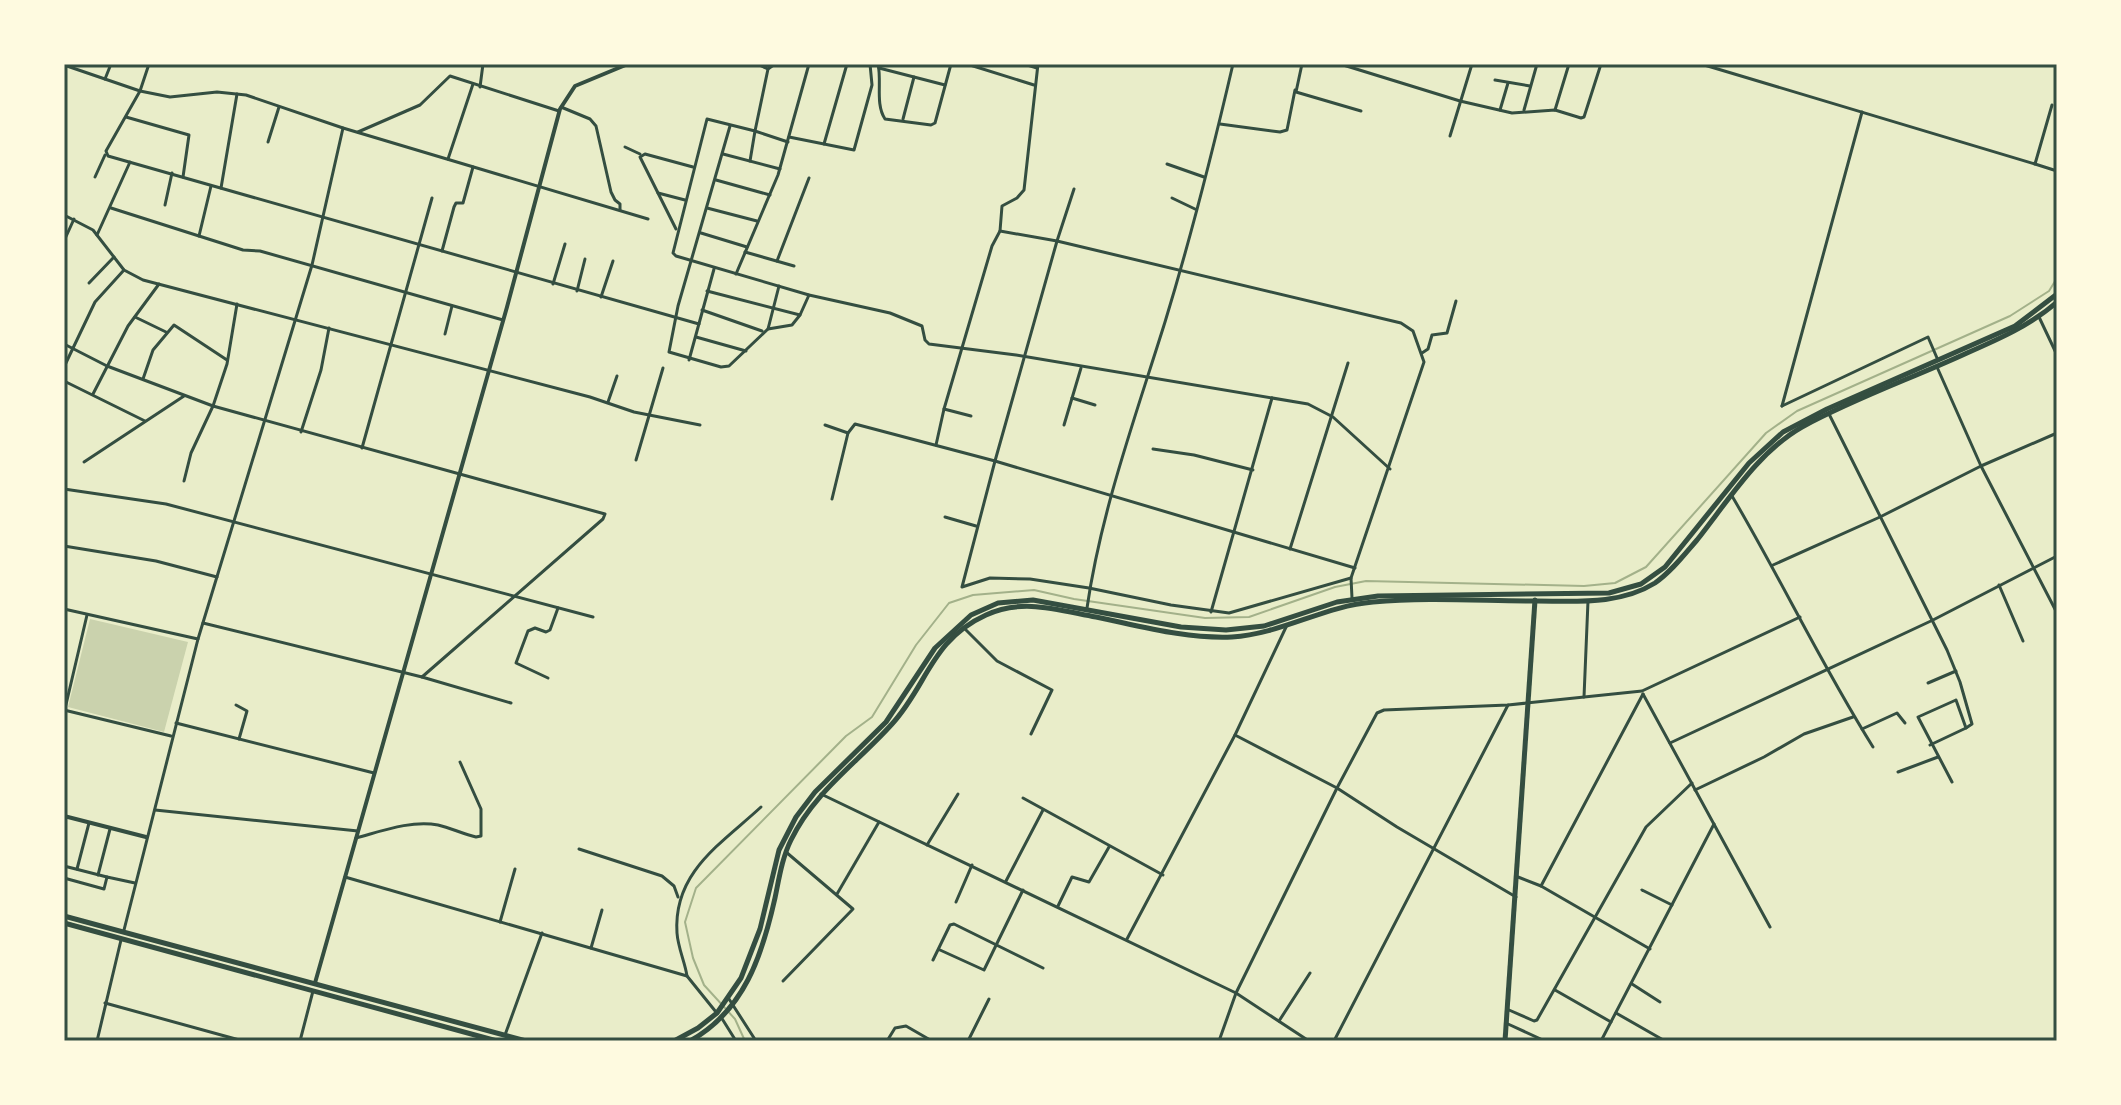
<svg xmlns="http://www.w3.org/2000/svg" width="2121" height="1105" font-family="'Fira Sans',sans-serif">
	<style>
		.green { fill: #cad2ad }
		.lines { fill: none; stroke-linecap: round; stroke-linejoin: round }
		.stream { stroke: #a3b18a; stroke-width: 2 }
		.minor { stroke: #344e41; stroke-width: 3 }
		.tertiary { stroke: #344e41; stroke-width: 4 }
		.primary { stroke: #344e41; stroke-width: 5 }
		.trunk { stroke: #344e41; stroke-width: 5 }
		.neatline { fill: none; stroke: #344e41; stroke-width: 3 }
	</style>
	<rect width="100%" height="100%" fill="#e9edc9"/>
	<!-- green -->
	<polygon class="green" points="90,619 188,642 164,732 68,707"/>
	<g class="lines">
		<!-- stream -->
		<polyline class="stream" points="745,1041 735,1019 704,985 693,958 685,922 696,888 846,736 872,717 916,645 949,603 973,595 1034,590 1074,599 1205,618 1249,617 1335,587 1366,581 1584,586 1615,583 1646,567 1766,433 1797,411 2010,316 2049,291 2057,278"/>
		<!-- minor -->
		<g class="minor">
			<polyline points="149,64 140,91 106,151 108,156 699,324"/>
			<polyline points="757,64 768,69"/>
			<polyline points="775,64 768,69 755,131 707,119 673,253 676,256 809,295 890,313 922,326 925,340 929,344 1016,355 1308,404 1333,417 1390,469"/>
			<path d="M878,64C882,81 875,104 885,119L931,125L935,123L951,64"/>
			<polyline points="1024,64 1037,68"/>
			<polyline points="1302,64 1296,92 1361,111"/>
			<polyline points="1340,64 1460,101 1512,113 1555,110 1581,118 1584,117 1601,64"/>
			<polyline points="1701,64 2035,164"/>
			<polyline points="64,65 140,91 170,97 217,92 246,95 343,128 648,219"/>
			<polyline points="970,65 1034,85"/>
			<polyline points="879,68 945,85"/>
			<polyline points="105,79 111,64"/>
			<polyline points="1495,80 1530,86"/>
			<polyline points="480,87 483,64"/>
			<polyline points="2052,105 2035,164 2057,171"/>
			<polyline points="561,107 590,119 596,126 611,192 615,200 620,204 620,210"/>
			<polyline points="1500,110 1508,83"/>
			<polyline points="1524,110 1537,64"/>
			<polyline points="1555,110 1569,64"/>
			<polyline points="126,117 189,135 183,177"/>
			<polyline points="903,119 914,77"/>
			<polyline points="1220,124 1280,132 1287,130 1295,90"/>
			<polyline points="730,126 678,306 669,352 721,367 729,366 768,329 792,325 800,315 809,295"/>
			<polyline points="358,132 420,105 450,76 559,111"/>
			<polyline points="1450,136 1472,64"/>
			<polyline points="789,137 854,150 872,85 870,64"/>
			<polyline points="268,142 279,107"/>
			<polyline points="824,144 847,64"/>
			<polyline points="625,147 640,154"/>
			<polyline points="723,154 780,169"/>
			<polyline points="448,159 473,84"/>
			<polyline points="750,161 755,131 788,142"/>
			<polyline points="1167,164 1204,177"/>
			<polyline points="95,177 105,155"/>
			<polyline points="716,180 770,195"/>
			<polyline points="221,188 237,94"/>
			<polyline points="1074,189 1057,241 995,461 962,587 990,578 1030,579 1089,588 1171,605 1229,613 1351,578"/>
			<polyline points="658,193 685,200"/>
			<polyline points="1172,198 1195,209"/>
			<polyline points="165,205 172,173"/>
			<polyline points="111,208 243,250 260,251 503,320"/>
			<polyline points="707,208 757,221"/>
			<polyline points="64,215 93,230 124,270 143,280 590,397 634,412 700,425"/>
			<polyline points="676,229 640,157 645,154 693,167"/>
			<polyline points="1000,231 1002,206 1017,198 1024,190 1038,64"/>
			<polyline points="701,233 747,247"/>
			<polyline points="97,235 130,162"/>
			<polyline points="199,236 211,186"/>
			<polyline points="64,241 74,219"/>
			<polyline points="442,251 454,207 456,203 463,203 473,167"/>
			<polyline points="745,252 794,266"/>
			<polyline points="777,261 809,178"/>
			<polyline points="736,274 778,175 809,64"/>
			<polyline points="89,283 114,257"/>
			<polyline points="553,284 565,244"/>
			<polyline points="577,291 585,259"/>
			<polyline points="707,291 800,315"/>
			<polyline points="601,297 613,261"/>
			<polyline points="702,310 762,331"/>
			<polyline points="135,317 166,332"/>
			<polyline points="2039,317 2057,355"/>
			<polyline points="768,329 779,286"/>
			<polyline points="445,334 452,306"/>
			<polyline points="696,337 746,351"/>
			<polyline points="64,344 107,366 213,406 605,514 603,519 422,677 203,623"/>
			<polyline points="1422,353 1428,349 1432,335 1447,333 1456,301"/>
			<polyline points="689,360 714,269"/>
			<polyline points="64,367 95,302 124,270"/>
			<polyline points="1937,367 1981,466 2057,613"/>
			<polyline points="143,379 153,350 174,325 227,360"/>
			<polyline points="64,381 145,421"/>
			<polyline points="93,394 128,326 159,284"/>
			<polyline points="1072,398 1095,405"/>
			<polyline points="608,402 617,376"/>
			<polyline points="1782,406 1862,112"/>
			<polyline points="1782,406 1928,337 1937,358"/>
			<polyline points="944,409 971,416"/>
			<polyline points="1829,414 1947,650 1960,682 1972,724 1966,728"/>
			<polyline points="825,425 848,433"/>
			<polyline points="1064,425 1081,368"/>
			<polyline points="301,432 321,370 329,328"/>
			<polyline points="936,445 944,409 992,246 1000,231 1057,241 1401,323 1413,331 1424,362 1351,578 1352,598"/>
			<polyline points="64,447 65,448"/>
			<polyline points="362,448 432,198"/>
			<polyline points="1153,449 1194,455 1253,470"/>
			<polyline points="636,460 663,368"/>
			<polyline points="84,462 184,396"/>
			<polyline points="184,481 191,453 213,406 227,364 237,304"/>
			<polyline points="64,489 166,504 593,617"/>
			<path d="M1732,496C1781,579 1822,666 1873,747"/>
			<polyline points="832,499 848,433 855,424 995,461 1355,568"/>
			<polyline points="945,517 976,526"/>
			<polyline points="64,546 156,561 217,577"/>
			<polyline points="1290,549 1348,363"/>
			<polyline points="1773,565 1880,517 1981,466 2057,433"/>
			<polyline points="1999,585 2023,641"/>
			<path d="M1087,608C1101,511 1136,415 1165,322C1191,237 1213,150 1233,64"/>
			<polyline points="64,609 198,639"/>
			<polyline points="1211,612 1272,398"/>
			<polyline points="964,628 997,661 1052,690 1031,734"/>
			<polyline points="422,677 511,703"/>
			<polyline points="548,678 516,663 528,631 535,628 546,632 550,630 558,608"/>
			<polyline points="1928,683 1956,671"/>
			<polyline points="1643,694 1770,927"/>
			<polyline points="1584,697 1588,601"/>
			<polyline points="236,705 247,711 239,739"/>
			<polyline points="64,710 171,736"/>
			<polyline points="64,713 87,615"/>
			<polyline points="176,723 374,773"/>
			<polyline points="1862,729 1897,713 1905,723"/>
			<polyline points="1235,735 1337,788 1397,827 1516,897"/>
			<polyline points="1670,743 1933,620 2057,556"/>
			<polyline points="1930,745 1966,728 1956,700 1918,717 1952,782"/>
			<polyline points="1898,772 1938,757"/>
			<polyline points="1695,790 1764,757 1804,734 1853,717"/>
			<polyline points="821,794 1236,993 1309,1041"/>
			<polyline points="1023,798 1163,875"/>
			<polyline points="155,810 358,831"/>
			<path d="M356,838C382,831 411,820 438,825C451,828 463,834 476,837L481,836V809L460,762"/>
			<polyline points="927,845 958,794"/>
			<polyline points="579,849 662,876 674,886 678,897"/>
			<polyline points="64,866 107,877"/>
			<polyline points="77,869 89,823"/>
			<polyline points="98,875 110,829"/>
			<polyline points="345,877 687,976 716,1012"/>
			<polyline points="1518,877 1541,886 1650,949"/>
			<polyline points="64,878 104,889 107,877 135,883"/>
			<polyline points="1006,881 1043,810"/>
			<polyline points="1541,886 1643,694"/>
			<polyline points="1642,890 1672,905"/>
			<polyline points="837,894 879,822"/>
			<polyline points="956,902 972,865"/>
			<polyline points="1058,906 1072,877 1089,882 1109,847"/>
			<polyline points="500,922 515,869"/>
			<polyline points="124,930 198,639 312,265 343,128"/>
			<polyline points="1127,939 1235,735 1287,625"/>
			<polyline points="591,948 602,910"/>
			<polyline points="940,950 984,970 1023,890"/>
			<polyline points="933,960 950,925 954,924 1043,968"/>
			<path d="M687,976C685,962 678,948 677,933C673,872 721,844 761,807"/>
			<polyline points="783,981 853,909 786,852"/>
			<polyline points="1632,984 1660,1002"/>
			<polyline points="1555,990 1611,1022"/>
			<polyline points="729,999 756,1041"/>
			<polyline points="105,1003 243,1041"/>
			<polyline points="1509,1010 1534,1021 1537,1020 1646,827 1692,783"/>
			<polyline points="1616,1013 1665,1041"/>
			<polyline points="721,1017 736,1041"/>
			<polyline points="1279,1021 1310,973"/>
			<polyline points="1508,1024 1545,1041"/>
			<polyline points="505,1035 542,933"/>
			<polyline points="97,1041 121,940"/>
			<polyline points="300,1041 313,991"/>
			<polyline points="887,1041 895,1028 906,1026 932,1041"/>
			<polyline points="968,1041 989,999"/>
			<polyline points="1219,1041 1236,993 1337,788 1377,713 1384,710 1508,705 1642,691 1800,617"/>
			<polyline points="1334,1041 1508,705"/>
			<polyline points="1601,1041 1714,824"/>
		</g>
		<!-- tertiary -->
		<g class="tertiary">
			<polyline points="64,816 146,837"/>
			<polyline points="315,983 507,307 560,109 575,86 628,64"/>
		</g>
		<!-- primary -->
		<polyline class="primary" points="1505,1041 1535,600"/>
		<!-- trunk -->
		<g class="trunk">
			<polyline points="64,916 526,1041"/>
			<polyline points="64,923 497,1041"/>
			<polyline points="674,1041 698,1028 717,1013 741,978 760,929 779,850 796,817 815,792 886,722 935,648 971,615 998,603 1033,600 1181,627 1226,630 1264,626 1337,602 1378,596 1609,593 1641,584 1665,567 1749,463 1783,432 1827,409 2015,326 2057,294"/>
			<path d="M690,1041C744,1011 762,956 775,898C779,879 782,858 791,840C814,792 857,763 892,724C927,686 931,640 986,615C1022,598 1058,610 1096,617C1140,626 1186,639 1232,637C1281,634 1324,606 1373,602C1427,597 1483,601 1537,601C1576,601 1620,605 1655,583C1671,572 1684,555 1697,540C1728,501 1758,452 1802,427C1855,398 1913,378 1967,353C1999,339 2031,325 2057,302"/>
		</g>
	</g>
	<!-- border -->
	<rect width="2121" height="1105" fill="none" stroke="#fefae0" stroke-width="132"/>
	<rect x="66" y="66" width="1989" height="973" class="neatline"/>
</svg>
